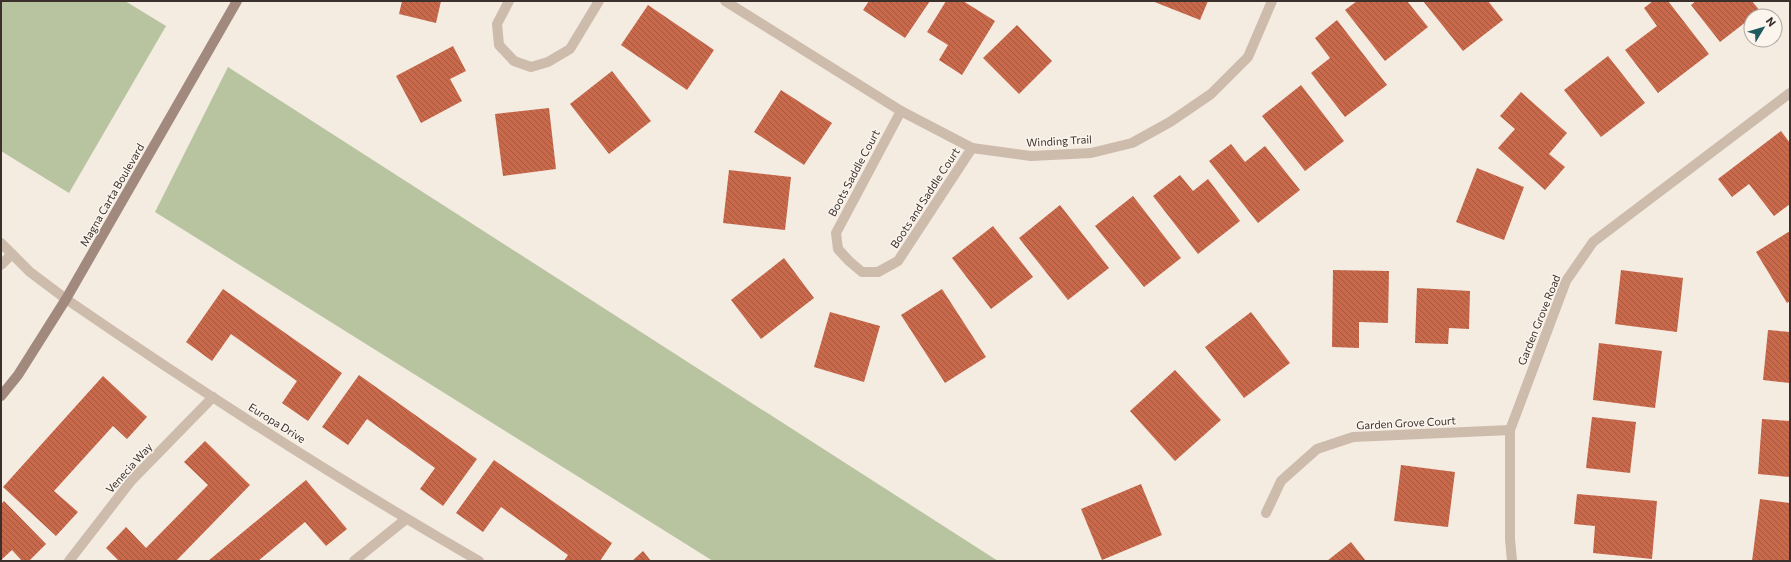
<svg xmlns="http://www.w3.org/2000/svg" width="1791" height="562" font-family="Commissioner,sans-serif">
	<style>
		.green { fill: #b8c4a0 }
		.building { fill: url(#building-back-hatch) }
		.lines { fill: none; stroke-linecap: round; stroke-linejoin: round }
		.lane { stroke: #cdbbac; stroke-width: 10 }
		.street { stroke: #cdbbac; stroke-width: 10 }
		.secondary { stroke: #a18a7d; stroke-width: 10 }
		.labels { text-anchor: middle; stroke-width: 3; stroke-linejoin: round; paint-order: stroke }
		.street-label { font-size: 11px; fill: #3b302b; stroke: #fbf5ee }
	</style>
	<defs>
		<pattern id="building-back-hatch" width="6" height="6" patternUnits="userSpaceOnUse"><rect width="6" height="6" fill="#c8694b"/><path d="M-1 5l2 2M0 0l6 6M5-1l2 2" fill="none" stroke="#a4573f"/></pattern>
	</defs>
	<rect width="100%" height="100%" fill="#f4ebe1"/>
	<!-- green -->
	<g class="green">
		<polygon points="1,1 125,1 166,26 69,193 1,151"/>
		<polygon points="228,67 998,561 713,561 155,212"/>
	</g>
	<!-- building -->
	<g class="building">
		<polygon points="402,1 441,1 436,23 399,14"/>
		<polygon points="869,1 930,1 905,38 863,10"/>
		<polygon points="946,1 963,1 995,21 962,75 939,60 948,45 927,32"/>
		<polygon points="1152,1 1208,1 1200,20"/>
		<polygon points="1357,1 1407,1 1428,27 1385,61 1345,10"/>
		<polygon points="1423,1 1488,1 1503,20 1463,51"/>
		<polygon points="1653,1 1668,1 1709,54 1658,93 1625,50 1657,26 1644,8"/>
		<polygon points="1696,1 1752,1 1760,11 1720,42 1691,5"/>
		<polygon points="648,5 714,50 687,90 621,45"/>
		<polygon points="1337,20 1387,85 1345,117 1311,73 1330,58 1315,38"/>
		<polygon points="1017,25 1052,61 1019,94 983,58"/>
		<polygon points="453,46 466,71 450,79 462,101 421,123 396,76"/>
		<polygon points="1608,56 1645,103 1601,137 1564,90"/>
		<polygon points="612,71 651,121 609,154 570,104"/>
		<polygon points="1301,85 1344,141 1305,171 1262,116"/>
		<polygon points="781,90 832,123 804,165 754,132"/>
		<polygon points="1521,92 1567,133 1549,154 1565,167 1545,190 1498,148 1515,129 1500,116"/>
		<polygon points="549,108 556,169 503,176 495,114"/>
		<polygon points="1781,131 1790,143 1790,204 1774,216 1749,184 1732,197 1718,179"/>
		<polygon points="1231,144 1245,162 1265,146 1300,190 1258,223 1209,161"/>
		<polygon points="1477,168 1524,187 1504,240 1456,222"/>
		<polygon points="729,170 791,177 785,230 723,223"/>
		<polygon points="1180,175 1193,191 1208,179 1240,221 1198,254 1153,196"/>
		<polygon points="1133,196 1181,258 1144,287 1095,226"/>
		<polygon points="1060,205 1109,268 1068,300 1019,238"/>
		<polygon points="993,226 1033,277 991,309 952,258"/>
		<polygon points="1790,231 1790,301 1787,303 1756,252"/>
		<polygon points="784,258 814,298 761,339 731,300"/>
		<polygon points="1333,270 1389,271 1388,323 1359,322 1359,348 1332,347"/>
		<polygon points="1621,270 1683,278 1677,332 1615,324"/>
		<polygon points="1417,288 1470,291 1469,329 1449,328 1448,344 1415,343"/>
		<polygon points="223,289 342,373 308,421 282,403 297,381 231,334 212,361 186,342"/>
		<polygon points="942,289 986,357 945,383 901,315"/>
		<polygon points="830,312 880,326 864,382 814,367"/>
		<polygon points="1251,312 1290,363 1244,398 1205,347"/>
		<polygon points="1768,330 1790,332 1790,383 1763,380"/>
		<polygon points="1599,343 1662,351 1655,408 1593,400"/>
		<polygon points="1175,370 1221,420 1175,461 1130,411"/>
		<polygon points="359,375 477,459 443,506 420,489 435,468 367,419 348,445 322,427"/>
		<polygon points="103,376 147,417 127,439 113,426 54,491 78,512 56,536 3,487"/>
		<polygon points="1592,417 1636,422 1630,473 1586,468"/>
		<polygon points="1762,419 1790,421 1790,477 1758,474"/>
		<polygon points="205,441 250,485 176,561 119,561 106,548 126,527 146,548 208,485 184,462"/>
		<polygon points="494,460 612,543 600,561 564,561 568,555 501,507 483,532 456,513"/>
		<polygon points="1401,465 1455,472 1448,527 1394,521"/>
		<polygon points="306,480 347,529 326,546 305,522 258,561 208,561"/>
		<polygon points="1141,484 1162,535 1102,560 1081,509"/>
		<polygon points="1577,494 1657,501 1652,559 1593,553 1595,526 1574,524"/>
		<polygon points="1760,499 1790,503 1790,561 1752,561"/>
		<polygon points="4,501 46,544 29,561 22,561 12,550 1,560 1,504"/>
		<polygon points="1351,542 1366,561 1327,561"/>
		<polygon points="643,551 651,561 632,561"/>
	</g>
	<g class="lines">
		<!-- lane -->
		<g class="lane">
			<polyline points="1,243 30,272 66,299"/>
			<polyline points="1,265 12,254"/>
		</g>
		<!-- street -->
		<g class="street">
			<polyline points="509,1 497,24 499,45 514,61 531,67 548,62 570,49 599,1"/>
			<polyline points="725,1 901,111 972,148 1031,156 1091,153 1132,143 1170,122 1211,94 1248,57 1272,1"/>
			<polyline points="901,111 836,233 838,249 849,261 862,272 878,272 898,261 972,148"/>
			<path d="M66,299C200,391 338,480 479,561"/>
			<polyline points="1266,513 1281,481 1317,449 1353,437 1510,430"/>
			<polyline points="69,561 131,481 213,397"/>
			<polyline points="354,561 406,519"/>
			<polyline points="1512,561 1510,539 1510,430 1566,281 1593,242 1790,93"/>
		</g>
		<!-- secondary -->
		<polyline class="secondary" points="1,396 18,375 66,299 237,1"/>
	</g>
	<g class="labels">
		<!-- street labels -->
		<g class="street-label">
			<text transform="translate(1059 141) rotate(-3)" y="4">Winding Trail</text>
			<text transform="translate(854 173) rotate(-62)" y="4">Boots Saddle Court</text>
			<text transform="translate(112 195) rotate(-60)" y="4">Magna Carta Boulevard</text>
			<text transform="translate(925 198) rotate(-57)" y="4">Boots and Saddle Court</text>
			<text transform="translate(1539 320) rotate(-68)" y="4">Garden Grove Road</text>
			<text transform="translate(277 423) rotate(32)" y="4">Europa Drive</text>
			<text transform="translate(1406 423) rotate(-3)" y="4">Garden Grove Court</text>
			<text transform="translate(129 468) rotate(-48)" y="4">Venecia Way</text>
		</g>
	</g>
	<!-- border -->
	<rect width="1791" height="562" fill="none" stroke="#3b302b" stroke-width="4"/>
	<!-- north arrow -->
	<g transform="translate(1763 28) rotate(52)"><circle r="19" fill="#fbf5ee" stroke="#aea6a0"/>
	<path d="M0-3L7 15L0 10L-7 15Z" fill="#1f5a5e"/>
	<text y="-6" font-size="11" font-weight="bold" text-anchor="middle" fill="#3b302b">N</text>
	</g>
</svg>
